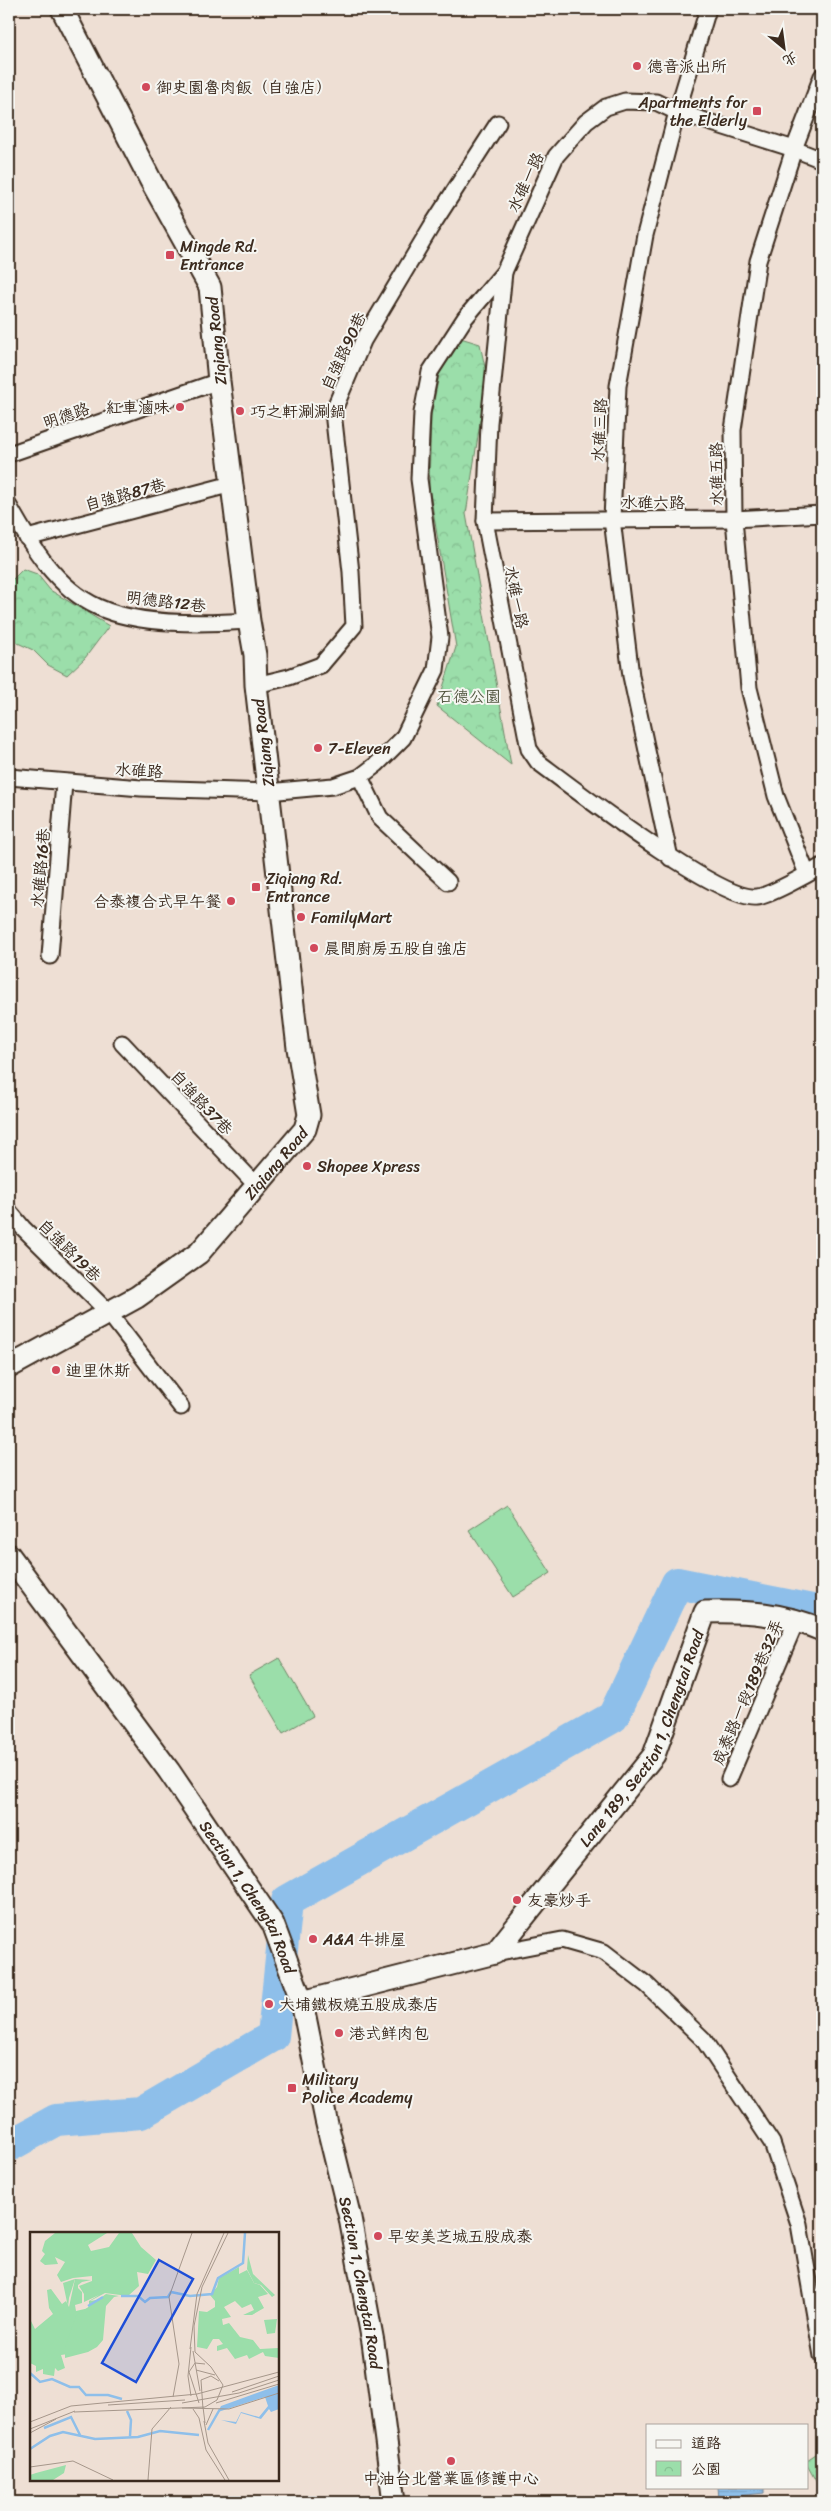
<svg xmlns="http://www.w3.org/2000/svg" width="831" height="2511" font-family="Sriracha,'LXGW WenKai TC',sans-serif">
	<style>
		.park { fill: url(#park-crowns); stroke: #6b8464 }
		.pitch { fill: #9bdeaa; stroke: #6b8464 }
		.water { fill: url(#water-rules); stroke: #6d8398 }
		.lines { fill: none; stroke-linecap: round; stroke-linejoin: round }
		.river { stroke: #8ebfea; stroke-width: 32 }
		.street-casing { stroke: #3b2a1e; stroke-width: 19 }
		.secondary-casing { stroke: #3b2a1e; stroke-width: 25 }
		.street { stroke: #f6f6f2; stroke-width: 15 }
		.secondary { stroke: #f6f6f2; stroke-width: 21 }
		.poi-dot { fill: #d1495b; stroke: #f6f6f2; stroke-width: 2 }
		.labels { text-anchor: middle; stroke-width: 4; stroke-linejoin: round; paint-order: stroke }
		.poi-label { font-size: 16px; fill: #3b2a1e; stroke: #f6f6f2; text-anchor: start }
		.street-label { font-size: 16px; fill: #3b2a1e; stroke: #f6f6f2 }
		.park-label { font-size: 16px; fill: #535741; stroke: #f6f6f2 }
		.inset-river { fill: none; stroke: #8ebfea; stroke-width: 2.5 }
		.inset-road { fill: none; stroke: #a6978b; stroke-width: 1 }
		.view { fill: #1d4ed8; fill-opacity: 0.15; stroke: #1d4ed8; stroke-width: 2.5 }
		.inset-edge { fill: none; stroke: #3b2a1e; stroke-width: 2.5 }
	</style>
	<defs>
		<pattern id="park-crowns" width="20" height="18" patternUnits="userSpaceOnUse" patternTransform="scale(1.25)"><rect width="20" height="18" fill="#9bdeaa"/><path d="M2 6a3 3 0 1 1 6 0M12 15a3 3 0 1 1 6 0" fill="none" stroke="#86bf92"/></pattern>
		<pattern id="water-rules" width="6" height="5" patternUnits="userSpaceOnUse" patternTransform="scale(1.25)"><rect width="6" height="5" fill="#8ebfea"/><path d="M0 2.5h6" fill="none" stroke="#7ba4c8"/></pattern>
	</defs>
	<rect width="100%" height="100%" fill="#eedfd4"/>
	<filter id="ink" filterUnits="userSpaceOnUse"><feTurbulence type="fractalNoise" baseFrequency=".02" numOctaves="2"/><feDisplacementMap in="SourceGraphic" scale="10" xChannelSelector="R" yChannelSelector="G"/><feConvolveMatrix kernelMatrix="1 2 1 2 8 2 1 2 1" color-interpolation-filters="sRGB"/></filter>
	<g filter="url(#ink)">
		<!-- park -->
		<g class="park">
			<polygon points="454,336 480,344 487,377 466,514 511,765 437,706 456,647 429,487 431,416 440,370"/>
			<polygon points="23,569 37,574 50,590 109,626 85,658 67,675 48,665 33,650 9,639 9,583"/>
			<polygon points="822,2450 822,2492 807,2465 807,2460"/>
		</g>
		<!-- pitch -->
		<g class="pitch">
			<polygon points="507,1505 551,1573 513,1597 469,1530"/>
			<polygon points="279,1658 313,1716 283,1733 249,1675"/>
		</g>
		<!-- water -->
		<polygon class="water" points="718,2487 764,2487 764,2493 719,2498"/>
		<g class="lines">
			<!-- river -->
			<polyline class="river" points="9,2146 56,2120 141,2113 273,2036 287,1901 613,1717 677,1583 822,1612"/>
			<!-- street casing -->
			<g class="street-casing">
				<g id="street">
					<path d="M504,272L489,423L485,521L529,749L538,762C573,788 720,902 757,897C769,896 810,873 822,866"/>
					<polyline points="9,454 219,381"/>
					<path d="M9,506C30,544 56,588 98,607C139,626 204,624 249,621"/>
					<polyline points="485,521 734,519 822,514"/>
					<polyline points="27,538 232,484"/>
					<polyline points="256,685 289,677 321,665 354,626 351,572 333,412 363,341 431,227 498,123"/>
					<polyline points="9,777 141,788 268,792 333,786 360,777 377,764 403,738 436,670 440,637 419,479 422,413 430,372 465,318 504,272 556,156 586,122 606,107 625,101 656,102 677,112 794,149 822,160"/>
					<polyline points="360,777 380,818 448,882"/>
					<polyline points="670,858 631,676 612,519 618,386 645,235 677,112 708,9"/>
					<polyline points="807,874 776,796 749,688 734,519 733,430 758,261 794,149 822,76"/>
					<polyline points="50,956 64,783"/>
					<polyline points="122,1043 256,1185"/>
					<polyline points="9,1211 23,1228 108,1312 181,1407"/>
					<polyline points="729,1779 797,1619"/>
					<polyline points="495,1953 562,1940 604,1952 647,1985 703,2039 772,2143 799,2224 822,2356"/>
				</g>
			</g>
			<!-- secondary casing -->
			<g class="secondary-casing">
				<g id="secondary">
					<path id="s1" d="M9,1367L137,1297L199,1253L305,1129L309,1115L298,1048L256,685L255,655L249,621L219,381L210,287L151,181L62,9"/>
					<path id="s2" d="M9,1555L169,1771L273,1924L302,2002L326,2120L350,2218L373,2342L394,2502"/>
					<path id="s3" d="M302,2002L495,1953L654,1755L705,1612C747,1611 783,1613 822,1630"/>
				</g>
			</g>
			<!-- street -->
			<use href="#street" class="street"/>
			<!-- secondary -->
			<use href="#secondary" class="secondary"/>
		</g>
	</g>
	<!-- markers -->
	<g class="poi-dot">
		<circle cx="637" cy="66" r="5"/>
		<circle cx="146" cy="87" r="5"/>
		<rect x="752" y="106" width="10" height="10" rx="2.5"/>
		<rect x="165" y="250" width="10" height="10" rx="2.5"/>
		<circle cx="180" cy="407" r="5"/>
		<circle cx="240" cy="411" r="5"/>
		<circle cx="318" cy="748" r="5"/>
		<rect x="251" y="882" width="10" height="10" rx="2.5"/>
		<circle cx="231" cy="901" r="5"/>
		<circle cx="301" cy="917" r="5"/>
		<circle cx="314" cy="948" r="5"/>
		<circle cx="307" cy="1166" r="5"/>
		<circle cx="56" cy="1370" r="5"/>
		<circle cx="517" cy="1900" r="5"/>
		<circle cx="313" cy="1939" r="5"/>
		<circle cx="269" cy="2004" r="5"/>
		<circle cx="339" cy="2033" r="5"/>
		<rect x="287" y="2083" width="10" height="10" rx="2.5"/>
		<circle cx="378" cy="2236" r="5"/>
		<circle cx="451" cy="2461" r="5"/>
	</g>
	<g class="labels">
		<!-- poi labels -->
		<g class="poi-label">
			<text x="647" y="72">德音派出所</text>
			<text x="156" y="93">御史園魯肉飯（自強店）</text>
			<text x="747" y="108" text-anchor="end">Apartments for<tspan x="747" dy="18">the Elderly</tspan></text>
			<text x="180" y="252">Mingde Rd.<tspan x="180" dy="18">Entrance</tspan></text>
			<text x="170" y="413" text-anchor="end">紅車滷味</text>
			<text x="250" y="417">巧之軒涮涮鍋</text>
			<text x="328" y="754">7-Eleven</text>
			<text x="266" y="884">Ziqiang Rd.<tspan x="266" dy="18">Entrance</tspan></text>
			<text x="221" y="907" text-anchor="end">合泰複合式早午餐</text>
			<text x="311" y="923">FamilyMart</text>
			<text x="324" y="954">晨間廚房五股自強店</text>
			<text x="317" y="1172">Shopee Xpress</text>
			<text x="66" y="1376">迪里休斯</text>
			<text x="527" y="1906">友豪炒手</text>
			<text x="323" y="1945">A&amp;A 牛排屋</text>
			<text x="279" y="2010">大埔鐵板燒五股成泰店</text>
			<text x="349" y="2039">港式鲜肉包</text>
			<text x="302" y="2085">Military<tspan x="302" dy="18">Police Academy</tspan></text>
			<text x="388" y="2242">早安美芝城五股成泰</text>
			<text x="451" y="2484" text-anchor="middle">中油台北營業區修護中心</text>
		</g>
		<!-- street labels -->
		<g class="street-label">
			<text transform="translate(525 182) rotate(-65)" y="6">水碓一路</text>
			<text transform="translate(216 341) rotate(-96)" y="6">Ziqiang Road</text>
			<text transform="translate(343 351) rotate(-65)" y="6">自強路90巷</text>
			<text transform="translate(66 415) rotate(-19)" y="6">明德路</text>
			<text transform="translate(599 430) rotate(-87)" y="6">水碓三路</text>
			<text transform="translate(716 474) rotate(-91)" y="6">水碓五路</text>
			<text transform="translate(125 494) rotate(-15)" y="6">自強路87巷</text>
			<text x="653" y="508">水碓六路</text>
			<text transform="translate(517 597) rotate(79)" y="6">水碓一路</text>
			<text transform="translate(166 601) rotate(7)" y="6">明德路12巷</text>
			<text transform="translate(263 743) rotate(-97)" y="6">Ziqiang Road</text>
			<text transform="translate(139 770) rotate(3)" y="6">水碓路</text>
			<text transform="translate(40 868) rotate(-85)" y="6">水碓路16巷</text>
			<text transform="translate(202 1102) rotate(47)" y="6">自強路37巷</text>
			<text dy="6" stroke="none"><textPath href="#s1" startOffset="340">Ziqiang Road</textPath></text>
			<text transform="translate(70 1250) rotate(45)" y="6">自強路19巷</text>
			<text transform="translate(747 1692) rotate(-67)" y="6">成泰路一段189巷32弄</text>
			<text dy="6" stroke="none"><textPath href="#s3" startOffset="462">Lane 189, Section 1, Chengtai Road</textPath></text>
			<text dy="6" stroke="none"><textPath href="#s2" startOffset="418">Section 1, Chengtai Road</textPath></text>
			<text dy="6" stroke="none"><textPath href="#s2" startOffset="824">Section 1, Chengtai Road</textPath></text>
		</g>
		<!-- park labels -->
		<g class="park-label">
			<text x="469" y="702">石德公園</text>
		</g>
	</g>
	<!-- overview -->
	<g transform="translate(30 2232)">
		<rect width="249" height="249" fill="#eedfd4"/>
		<path d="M209,35V42L217,38L224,51L230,53L238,62L228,65L234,76L222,83H213L224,78L221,72L212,76L205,69L194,75L201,85L192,87L193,93L199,91L210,105L223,108L230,117L248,116L249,126L235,124L233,120L219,127L217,123L205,127L197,116L187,119V114L193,112L189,107H183L177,117L167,115L169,79L177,80L185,75V69L180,63L187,55L189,46ZM247,87L245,101L237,102L234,88Z" fill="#9bdeaa"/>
		<path d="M25,1H77L58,13L61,19L79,15L89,1H102L111,15L126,28L118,42L107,40L109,54L98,64L75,61L60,69L80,66L38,122L31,123L35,136L28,139L25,136L24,144L13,142V137L6,140V134L0,131V87L5,97L23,82L19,76L17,58L21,57L32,72L36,69L39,75L45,47L61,48L52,50L48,53V56L52,60V71L45,73L46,79L59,76V69L69,63L54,70V62L49,54L62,49V44L43,46L31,50L27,43L35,30L25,25L28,32L15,33L10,29L15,22L12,19L15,9ZM36,233L34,241L23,248H0V243L6,241Z" fill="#9bdeaa"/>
		<path d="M218,23L223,42L245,63L242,65L231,53L224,51L217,37ZM45,47L39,66L38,75L33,51ZM76,62L89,64L84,65L76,74L73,108L67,115L58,120L35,126V115L46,84Z" fill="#9bdeaa"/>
		<path d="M249,153V177L241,180L239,177L231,187L211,181L206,192L191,188L206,190L211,180L229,185L238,174L235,165L188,180L191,174Z" fill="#8ebfea"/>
		<path class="inset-river" d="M91,64H108L115,70L120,66L138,65L141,60L160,64L182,62L188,46L213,31L215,1M58,74L73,65M0,141L10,150L22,147L40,155H49L56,163H78L92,167M97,179L101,188L100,204M14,196L41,185L50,203M178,198L190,177M0,217L20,204L33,200L65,207L108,205L130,199L169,203"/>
		<path class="inset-road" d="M160,117L167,62L194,1M163,119L170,159M166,138L185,143M202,160L249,144M161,164L158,144L161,115M143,165L149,132L139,65L162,1M152,171L209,161L249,148M169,171L159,140L165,131L175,132M186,171L249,152M78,173L155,168M173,175L175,191M152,176L199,177L249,161M163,177L169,186L176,218L195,248M173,177L171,148L181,144L189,149M44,180L175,175L187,168L193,153L181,135L165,120L164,94L172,55L198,1M174,189L178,211L199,248M0,190L41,174L167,162L249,140M176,193L183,177M0,197L45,179M0,201L26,187M0,235L43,229L83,248M118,248L122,197L141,175"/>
		<path class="view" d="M129,28L163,47L106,150L72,131Z"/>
		<rect width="249" height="249" class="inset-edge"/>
	</g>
	<!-- margin -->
	<rect width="831" height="2511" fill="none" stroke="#f6f6f2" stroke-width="30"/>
	<rect x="15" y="15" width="801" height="2481" fill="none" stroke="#3b2a1e" stroke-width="2" filter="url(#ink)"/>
	<!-- legend -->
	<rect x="646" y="2424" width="162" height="65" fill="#f6f6f2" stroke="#aba49d"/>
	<rect x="656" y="2440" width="25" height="8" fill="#f6f6f2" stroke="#aba49d"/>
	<text x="691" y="2448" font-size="15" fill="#3b2a1e">道路</text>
	<rect x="656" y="2461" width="25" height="15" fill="url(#park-crowns)" stroke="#aba49d"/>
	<text x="691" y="2474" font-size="15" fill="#3b2a1e">公園</text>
	<!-- north arrow -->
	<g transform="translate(784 48) rotate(151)" stroke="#f6f6f2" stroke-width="4" paint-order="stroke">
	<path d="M0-4L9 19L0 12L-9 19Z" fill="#3b2a1e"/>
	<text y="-8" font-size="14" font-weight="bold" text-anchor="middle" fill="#3b2a1e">北</text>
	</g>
</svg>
